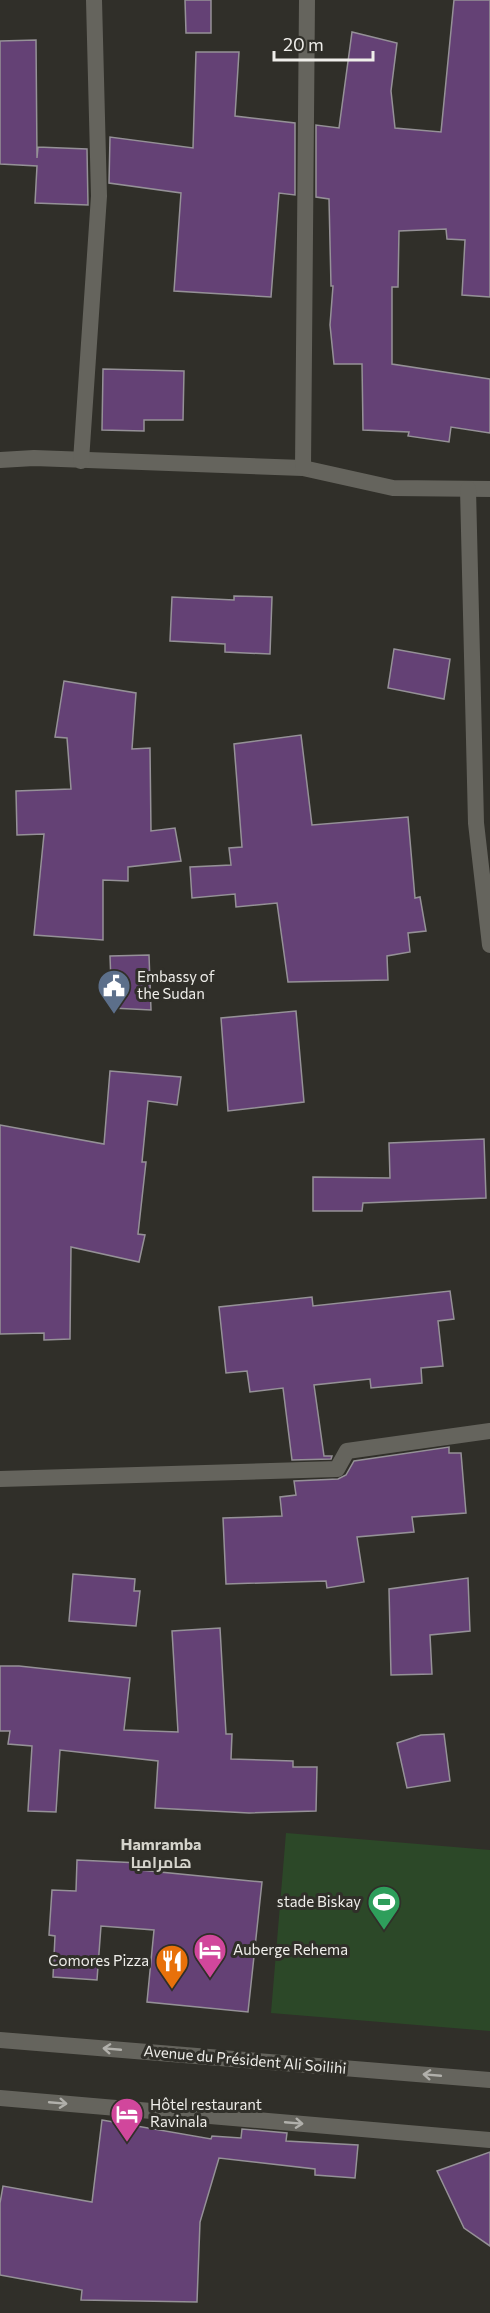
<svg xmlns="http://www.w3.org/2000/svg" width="490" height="2313" font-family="Commissioner,Cairo,sans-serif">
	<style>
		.green { fill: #2c4828 }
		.building { fill: #644175; stroke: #959197; stroke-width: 1.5 }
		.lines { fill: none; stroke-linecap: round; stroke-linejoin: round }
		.minor { stroke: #65645d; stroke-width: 16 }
		.tertiary { stroke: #65645d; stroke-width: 16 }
		.oneway { stroke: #b1b0ab }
		.labels { text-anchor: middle; stroke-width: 6; stroke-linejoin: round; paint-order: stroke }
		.poi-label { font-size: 15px; fill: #efeeea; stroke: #302f29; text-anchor: start }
		.street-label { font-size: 15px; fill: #efeeea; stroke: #302f29 }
		.neighbourhood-label { font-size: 16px; font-weight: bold; fill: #d5d4cc; stroke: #302f29 }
	</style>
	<rect width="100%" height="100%" fill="#302f29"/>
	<!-- green -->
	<polygon class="green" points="286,1833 490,1850 490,2031 271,2013"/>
	<!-- building -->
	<g class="building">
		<polygon points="185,0 211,0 211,33 186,33"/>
		<polygon points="454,0 490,0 490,297 462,295 465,240 447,239 446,229 399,231 398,287 392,287 392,364 490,379 490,433 451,427 449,442 408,436 409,432 363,430 362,364 334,364 330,325 333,286 331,286 329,199 316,197 316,125 339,128 352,32 397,43 391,91 395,128 441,132"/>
		<polygon points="36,40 37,158 38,147 87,149 88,205 35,203 37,166 0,164 0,41"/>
		<polygon points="196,52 239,52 235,116 295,123 295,195 279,193 271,297 174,291 181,193 109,183 110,137 193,148"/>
		<polygon points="103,369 184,371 183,420 144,420 144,431 102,430"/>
		<polygon points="234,596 272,597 270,654 225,652 225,644 170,641 172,597 234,600"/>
		<polygon points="394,649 450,659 444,699 388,688"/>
		<polygon points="64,681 136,693 132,749 150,748 151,831 175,828 181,861 128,867 128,881 103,880 103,940 34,935 44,834 17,835 16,791 71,789 67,738 55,737"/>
		<polygon points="301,735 312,825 408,817 415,898 420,897 426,931 408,933 410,952 387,956 388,980 288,982 277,903 236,907 235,894 192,898 190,867 231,865 229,848 242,847 234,744"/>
		<polygon points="149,955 151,1010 112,1008 110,956"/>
		<polygon points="296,1011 304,1102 228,1111 221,1018"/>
		<polygon points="110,1071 181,1077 177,1105 148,1101 142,1162 146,1162 138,1234 145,1235 139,1262 71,1247 70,1339 44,1340 44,1333 0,1334 0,1125 104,1144"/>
		<polygon points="484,1139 486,1198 363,1203 362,1211 313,1211 313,1177 390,1178 389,1143"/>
		<polygon points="450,1291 454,1319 438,1321 443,1366 421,1368 422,1383 371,1388 370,1379 314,1385 324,1456 332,1456 331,1459 292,1460 283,1388 250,1392 247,1371 226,1373 219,1307 312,1297 313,1306"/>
		<polygon points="449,1447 449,1453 461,1453 466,1513 412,1517 414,1532 357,1537 364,1582 327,1588 326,1581 226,1584 223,1518 282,1516 280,1497 296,1495 294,1481 338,1479 346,1475 354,1461"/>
		<polygon points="73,1574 135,1579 134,1591 140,1591 136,1626 69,1621"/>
		<polygon points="468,1578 470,1631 430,1635 432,1674 391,1675 389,1589"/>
		<polygon points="220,1628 226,1734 232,1734 231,1759 293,1761 293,1767 317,1767 316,1811 249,1813 155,1808 158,1761 60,1750 56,1812 28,1811 32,1746 8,1744 10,1731 0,1731 0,1666 19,1666 130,1678 124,1730 178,1732 172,1631"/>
		<polygon points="444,1734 450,1781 407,1788 397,1743 421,1735"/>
		<polygon points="77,1860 140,1863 140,1870 262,1882 248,2012 147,2002 154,1930 101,1926 97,1980 53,1977 55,1936 49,1935 52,1890 76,1891"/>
		<polygon points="102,2120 211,2139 212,2136 241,2138 242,2129 287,2133 286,2141 358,2145 355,2178 315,2175 315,2169 219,2158 200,2222 197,2302 81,2300 82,2290 0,2275 0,2203 3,2186 92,2202"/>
		<polygon points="490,2152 490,2246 464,2228 437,2171"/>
	</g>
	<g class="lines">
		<!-- minor -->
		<g class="minor">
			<polyline points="0,460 34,458 303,468 393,488 490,489"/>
			<polyline points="81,461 99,196 94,0"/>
			<polyline points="303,468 307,0"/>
			<polyline points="468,489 476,823 490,945"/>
			<polyline points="0,1479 337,1469 347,1451 490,1431"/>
		</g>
		<!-- tertiary -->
		<g class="tertiary">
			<polyline points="0,2040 490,2080"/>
			<polyline points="0,2098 490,2140"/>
		</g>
	</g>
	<!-- one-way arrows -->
	<defs><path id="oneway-shaft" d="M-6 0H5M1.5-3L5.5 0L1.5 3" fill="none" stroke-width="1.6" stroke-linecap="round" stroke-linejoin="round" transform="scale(1.5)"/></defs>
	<g class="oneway">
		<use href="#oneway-shaft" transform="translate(112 2049) rotate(-175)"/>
		<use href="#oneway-shaft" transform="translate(432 2075) rotate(-175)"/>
		<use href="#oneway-shaft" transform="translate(58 2103) rotate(5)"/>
		<use href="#oneway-shaft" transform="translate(294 2123) rotate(5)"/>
	</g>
	<!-- icons -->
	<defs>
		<g id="civic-pin" transform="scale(1.725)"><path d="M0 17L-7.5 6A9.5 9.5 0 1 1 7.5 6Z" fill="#5c6f8a" stroke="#302f29"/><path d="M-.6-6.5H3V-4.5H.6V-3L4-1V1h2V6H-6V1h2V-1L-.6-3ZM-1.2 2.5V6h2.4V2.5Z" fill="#fff"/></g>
		<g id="stadium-pin" transform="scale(1.725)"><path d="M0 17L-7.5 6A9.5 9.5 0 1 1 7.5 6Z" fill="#2e9e5b" stroke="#302f29"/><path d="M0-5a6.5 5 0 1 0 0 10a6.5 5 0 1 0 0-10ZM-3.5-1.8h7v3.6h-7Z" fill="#fff"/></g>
		<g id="hotel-pin" transform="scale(1.725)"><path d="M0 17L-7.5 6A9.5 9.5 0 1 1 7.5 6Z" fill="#d1479c" stroke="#302f29"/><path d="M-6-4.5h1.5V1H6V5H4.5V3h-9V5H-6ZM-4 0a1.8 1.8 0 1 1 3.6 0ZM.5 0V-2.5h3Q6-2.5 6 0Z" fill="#fff"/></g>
		<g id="restaurant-pin" transform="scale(1.725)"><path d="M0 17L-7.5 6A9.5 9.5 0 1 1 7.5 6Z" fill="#e8710a" stroke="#302f29"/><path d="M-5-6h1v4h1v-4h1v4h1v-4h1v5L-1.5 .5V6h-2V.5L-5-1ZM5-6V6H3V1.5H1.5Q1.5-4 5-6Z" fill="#fff"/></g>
	</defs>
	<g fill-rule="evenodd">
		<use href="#civic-pin" x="114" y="986"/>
		<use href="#stadium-pin" x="384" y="1902"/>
		<use href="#hotel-pin" x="210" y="1950"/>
		<use href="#restaurant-pin" x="172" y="1961"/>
		<use href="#hotel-pin" x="127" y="2114"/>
	</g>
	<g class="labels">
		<!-- poi labels -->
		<g class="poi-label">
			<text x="137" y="982">Embassy of<tspan x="137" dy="17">the Sudan</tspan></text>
			<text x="361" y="1907" text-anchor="end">stade Biskay</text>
			<text x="233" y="1955">Auberge Rehema</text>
			<text x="149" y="1966" text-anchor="end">Comores Pizza</text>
			<text x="150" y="2110">Hôtel restaurant<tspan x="150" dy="17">Ravinala</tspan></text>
		</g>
		<!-- street labels -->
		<g class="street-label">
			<text transform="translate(245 2060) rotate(5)" y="5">Avenue du Président Ali Soilihi</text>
		</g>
		<!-- neighbourhood labels -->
		<g class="neighbourhood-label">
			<text x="161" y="1850">Hamramba<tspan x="161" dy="18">هامرامبا</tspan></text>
		</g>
	</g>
	<!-- scale -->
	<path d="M274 51v9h99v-9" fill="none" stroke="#efeeea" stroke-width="3"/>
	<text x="283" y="51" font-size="18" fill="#efeeea" stroke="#302f29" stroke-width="4.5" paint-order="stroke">20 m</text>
</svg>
